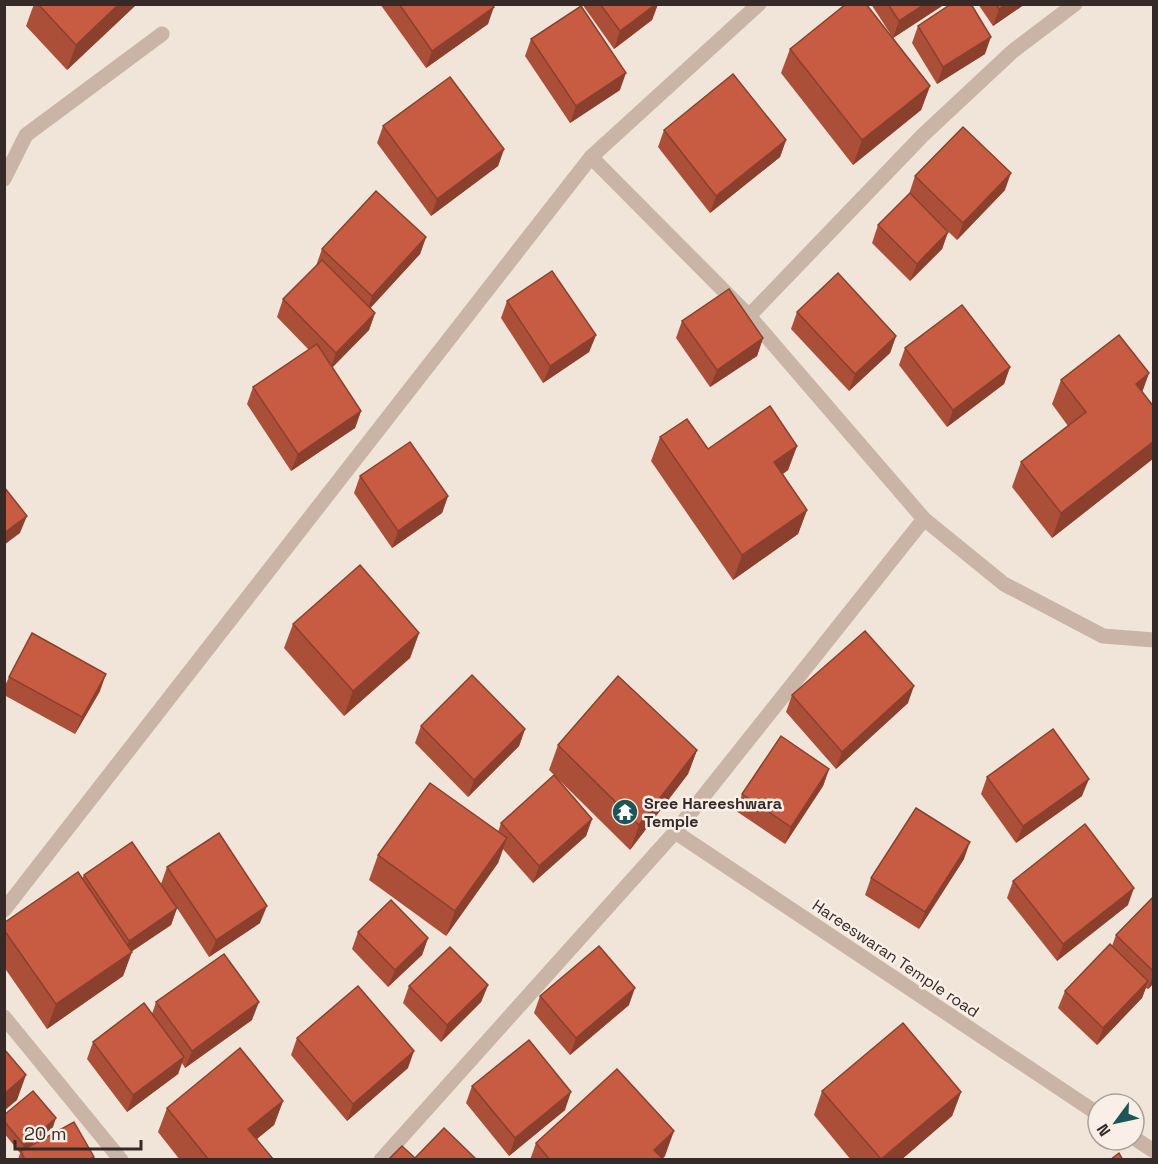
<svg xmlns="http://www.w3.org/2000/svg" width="1158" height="1164" font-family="'Space Grotesk',sans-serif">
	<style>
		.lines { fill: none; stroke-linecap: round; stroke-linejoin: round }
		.minor { stroke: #c9b4a5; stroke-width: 15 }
		.wall { fill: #ab4f39 }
		.shaded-wall { fill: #8b402e }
		.building { fill: #c75c42; stroke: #8b402e; stroke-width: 1.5 }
		.labels { text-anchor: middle; stroke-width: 5; stroke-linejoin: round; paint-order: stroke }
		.poi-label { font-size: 16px; font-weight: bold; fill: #352a27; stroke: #f9efe6; text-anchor: start }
		.street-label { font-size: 16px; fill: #352a27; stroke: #f9efe6 }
	</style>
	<rect width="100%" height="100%" fill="#f1e5d9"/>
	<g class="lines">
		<!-- minor -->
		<g class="minor">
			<polyline points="591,157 749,316 924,519 1004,584 1103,636 1154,640"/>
			<polyline points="4,179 26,135 162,34"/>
			<polyline points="749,316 923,135 1013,51 1075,4"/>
			<polyline points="675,832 1098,1114"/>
			<polyline points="4,910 591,157 759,4"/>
			<polyline points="4,1017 121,1160"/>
			<polyline points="1134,1138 1154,1151"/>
			<polyline points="381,1160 675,832 924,519"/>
		</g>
	</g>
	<!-- wall -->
	<g class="wall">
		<polygon points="34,4 137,4 67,70 26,26"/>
		<polygon points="380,4 492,4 488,24 426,68"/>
		<polygon points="582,4 658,4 652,20 614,49"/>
		<polygon points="871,4 945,4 893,38"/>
		<polygon points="978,4 1025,4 993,26"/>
		<polygon points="918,26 985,54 937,84 912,43"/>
		<polygon points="531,39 620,90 570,123 525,56"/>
		<polygon points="790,49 930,86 921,110 853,165 781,73"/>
		<polygon points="383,126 504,149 498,166 431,216 377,143"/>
		<polygon points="664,130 786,140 780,157 710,213 658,147"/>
		<polygon points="915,176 1005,190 957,240 928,212 948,232 942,249 910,281 872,243 878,225 909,194"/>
		<polygon points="426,237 420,254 370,308 375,313 369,330 332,367 361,411 355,428 291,471 247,404 253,387 309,350 277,317 283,299 316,266 322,249"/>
		<polygon points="507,301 596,335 589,352 543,383 501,318"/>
		<polygon points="797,312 896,336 890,353 849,391 791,329"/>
		<polygon points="682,321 763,338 757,356 710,387 676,338"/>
		<polygon points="905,348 1010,367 1004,384 947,427 899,365"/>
		<polygon points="1149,373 1142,392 1154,407 1154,458 1052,538 1012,487 1021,462 1068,426 1052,404 1061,380"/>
		<polygon points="660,437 708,449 797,446 788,470 783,474 807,510 798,534 733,580 651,461"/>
		<polygon points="360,476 448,496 442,513 392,548 354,493"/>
		<polygon points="293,624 419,633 410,658 344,716 284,648"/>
		<polygon points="9,677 100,691 75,734 4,695 4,688"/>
		<polygon points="792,695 908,703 836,769 786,712"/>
		<polygon points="421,726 525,729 519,746 468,797 415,743"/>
		<polygon points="558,745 697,750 688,774 630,850 549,770"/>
		<polygon points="829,769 823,786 785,844 736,811 742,794"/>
		<polygon points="987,777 1082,796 1016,843 981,794"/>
		<polygon points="592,819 586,836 533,883 503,849 498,863 446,936 369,880 378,855 498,832 501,823"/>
		<polygon points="964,859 919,929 865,895 871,878"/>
		<polygon points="167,867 260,923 209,957 177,908 171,925 132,951 123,976 47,1029 4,967 4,930 82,879 84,875 161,884"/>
		<polygon points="1013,881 1128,905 1057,961 1007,898"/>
		<polygon points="1154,896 1154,983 1148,989 1146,988 1142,998 1097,1045 1058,1008 1065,991 1112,946 1116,935"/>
		<polygon points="358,932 428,938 422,955 388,987 352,949"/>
		<polygon points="488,985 481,1002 441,1042 403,1003 409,986"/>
		<polygon points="540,996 629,1005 570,1055 534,1013"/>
		<polygon points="156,1002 252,1020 185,1068 182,1063 178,1074 127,1112 87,1059 93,1042 152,1014"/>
		<polygon points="297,1038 408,1068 347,1121 291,1055"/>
		<polygon points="472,1086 565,1110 509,1156 466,1103"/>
		<polygon points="822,1091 961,1092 952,1116 901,1160 851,1160 814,1115"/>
		<polygon points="283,1101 274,1125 257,1139 273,1160 180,1160 158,1132 167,1108"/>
		<polygon points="4,1115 53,1127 29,1146 93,1160 18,1160 20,1153 4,1133"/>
		<polygon points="536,1143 665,1156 663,1158 664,1160 530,1160"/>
	</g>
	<!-- shaded-wall -->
	<g class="shaded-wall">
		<polygon points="119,4 137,4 67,70 76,45"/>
		<polygon points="656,4 658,4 652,20 614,49 620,31"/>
		<polygon points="925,4 945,4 893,38 899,21"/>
		<polygon points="1006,4 1025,4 993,26 999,9"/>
		<polygon points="494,7 488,24 426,68 432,51"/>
		<polygon points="991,37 985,54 937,84 943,67"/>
		<polygon points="626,73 620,90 570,123 576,106"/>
		<polygon points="930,86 921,110 853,165 862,140"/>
		<polygon points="786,140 780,157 710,213 716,196"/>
		<polygon points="504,149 498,166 431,216 437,199"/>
		<polygon points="1011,173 1005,190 957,240 963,223"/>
		<polygon points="948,232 942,249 910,281 917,264"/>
		<polygon points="426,237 420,254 366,313 372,296"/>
		<polygon points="375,313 369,330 330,370 336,353"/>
		<polygon points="596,335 589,352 543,383 550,366"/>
		<polygon points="896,336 890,353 849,391 855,374"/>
		<polygon points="763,338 757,356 710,387 717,370"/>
		<polygon points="1010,367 1004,384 947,427 953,410"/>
		<polygon points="1149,373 1140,398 1136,384"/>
		<polygon points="361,411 355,428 291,471 298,454"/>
		<polygon points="1154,441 1154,458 1052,538 1061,513"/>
		<polygon points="797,446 788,470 765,486 774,462"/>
		<polygon points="448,496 442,513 392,548 398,531"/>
		<polygon points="807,510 798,534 733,580 742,555"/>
		<polygon points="27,516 20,533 4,545 4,533"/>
		<polygon points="419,633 410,658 344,716 353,691"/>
		<polygon points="106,674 100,691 75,734 82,717"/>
		<polygon points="914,686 908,703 836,769 842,752"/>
		<polygon points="525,729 519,746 468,797 474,780"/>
		<polygon points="697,750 688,774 630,850 639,825"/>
		<polygon points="829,769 823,786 785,844 791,827"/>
		<polygon points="1089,779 1082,796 1016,843 1023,826"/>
		<polygon points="592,819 586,836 533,883 539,866"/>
		<polygon points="507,838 498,863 446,936 455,911"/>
		<polygon points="970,842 964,859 919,929 925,912"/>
		<polygon points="1134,888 1128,905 1057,961 1063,944"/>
		<polygon points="267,906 260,923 209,957 216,940"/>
		<polygon points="177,908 171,925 122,958 129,941"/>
		<polygon points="428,938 422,955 388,987 395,970"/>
		<polygon points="132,952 123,976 47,1029 56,1004"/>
		<polygon points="1154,973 1154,983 1148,989"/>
		<polygon points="1148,981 1142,998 1097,1045 1103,1028"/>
		<polygon points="488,985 481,1002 441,1042 447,1025"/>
		<polygon points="635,988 629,1005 570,1055 576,1038"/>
		<polygon points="259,1002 252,1020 185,1068 192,1051"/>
		<polygon points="414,1051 408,1068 347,1121 353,1104"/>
		<polygon points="184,1057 178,1074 127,1112 133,1095"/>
		<polygon points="26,1075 17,1100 4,1111 4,1094"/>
		<polygon points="571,1092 565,1110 509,1156 515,1138"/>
		<polygon points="961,1092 952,1116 901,1160 881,1160"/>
		<polygon points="283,1101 274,1125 239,1153 248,1129"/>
		<polygon points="56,1118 53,1127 21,1154 24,1145"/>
		<polygon points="674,1131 665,1156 661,1160 654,1150"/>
	</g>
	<!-- building -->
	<g class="building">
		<polygon points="38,4 119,4 76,45"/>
		<polygon points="399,4 492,4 494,7 432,51"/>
		<polygon points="600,4 656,4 620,31"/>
		<polygon points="846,4 866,4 930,86 862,140 790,49"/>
		<polygon points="888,4 925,4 899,21"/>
		<polygon points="951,4 971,4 991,37 943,67 918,26"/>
		<polygon points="996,4 1006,4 999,9"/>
		<polygon points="581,6 626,73 576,106 531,39"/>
		<polygon points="733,74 786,140 716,196 664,130"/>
		<polygon points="450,77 504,149 437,199 383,126"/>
		<polygon points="963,127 1011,173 963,223 915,176"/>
		<polygon points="376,191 426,237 372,296 322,249"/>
		<polygon points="910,193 948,232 917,264 878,225"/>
		<polygon points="322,260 375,313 336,353 283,299"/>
		<polygon points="552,271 596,335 550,366 507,301"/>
		<polygon points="838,273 896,336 855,374 797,312"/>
		<polygon points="729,289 763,338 717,370 682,321"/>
		<polygon points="962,305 1010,367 953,410 905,348"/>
		<polygon points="1119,335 1149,373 1136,384 1154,407 1154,441 1061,513 1021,462 1086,412 1061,380"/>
		<polygon points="317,344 361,411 298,454 253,387"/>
		<polygon points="770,406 797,446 774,462 807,510 742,555 660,437 687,419 708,449"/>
		<polygon points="410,442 448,496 398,531 360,476"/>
		<polygon points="4,487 27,516 4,533"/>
		<polygon points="360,565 419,633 353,691 293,624"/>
		<polygon points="865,631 914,686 842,752 792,695"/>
		<polygon points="32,633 106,674 82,717 9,677"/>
		<polygon points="472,675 525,729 474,780 421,726"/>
		<polygon points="618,676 697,750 639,825 558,745"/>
		<polygon points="1053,729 1089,779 1023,826 987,777"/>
		<polygon points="781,736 829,769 791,827 742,794"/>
		<polygon points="554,775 592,819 539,866 501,823"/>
		<polygon points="430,783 507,838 455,911 378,855"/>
		<polygon points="916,808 970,842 925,912 871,878"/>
		<polygon points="1085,824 1134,888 1063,944 1013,881"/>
		<polygon points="219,833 267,906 216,940 167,867"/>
		<polygon points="132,842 177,908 129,941 84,875"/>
		<polygon points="78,872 132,952 56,1004 4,930 4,923"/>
		<polygon points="1154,896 1154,972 1116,935"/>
		<polygon points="391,900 428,938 395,970 358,932"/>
		<polygon points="1110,944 1148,981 1103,1028 1065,991"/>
		<polygon points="599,946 635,988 576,1038 540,996"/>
		<polygon points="450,947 488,985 447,1025 409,986"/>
		<polygon points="224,954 259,1002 192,1051 156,1002"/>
		<polygon points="358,986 414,1051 353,1104 297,1038"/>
		<polygon points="144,1003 184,1057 133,1095 93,1042"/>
		<polygon points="903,1023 961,1092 881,1159 822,1091"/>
		<polygon points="529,1040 571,1092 515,1138 472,1086"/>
		<polygon points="240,1048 283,1101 248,1129 273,1159 272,1160 209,1160 167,1108"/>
		<polygon points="4,1049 26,1075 4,1094"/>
		<polygon points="617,1069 674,1131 654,1150 664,1160 550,1160 536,1143"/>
		<polygon points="33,1091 56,1118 24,1145 4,1121 4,1115"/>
		<polygon points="74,1122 94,1157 89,1160 25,1160 21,1151"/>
		<polygon points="444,1128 477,1160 388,1160 402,1146 415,1158"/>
		<polygon points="1119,1153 1123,1160 1110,1160"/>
	</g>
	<!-- icons -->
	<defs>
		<g id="temple-disc" transform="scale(1.35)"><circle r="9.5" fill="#1c5657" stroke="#f9efe6"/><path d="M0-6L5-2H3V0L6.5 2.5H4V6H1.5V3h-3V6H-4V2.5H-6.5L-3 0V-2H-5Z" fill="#fff"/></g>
	</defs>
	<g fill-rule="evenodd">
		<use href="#temple-disc" x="625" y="812"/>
	</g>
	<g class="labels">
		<!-- poi labels -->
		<g class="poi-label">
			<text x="644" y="809">Sree Hareeshwara<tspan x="644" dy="18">Temple</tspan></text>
		</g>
		<!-- street labels -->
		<g class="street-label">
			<text transform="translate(896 958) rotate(34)" y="6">Hareeswaran Temple road</text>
		</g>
	</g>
	<!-- border -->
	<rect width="1158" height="1164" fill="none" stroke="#352a27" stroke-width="12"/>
	<!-- north arrow -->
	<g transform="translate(1116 1122) rotate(237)"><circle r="28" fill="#f9efe6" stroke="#aba09a" stroke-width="1.5"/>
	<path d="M0-4.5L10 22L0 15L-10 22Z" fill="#1c5657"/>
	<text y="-9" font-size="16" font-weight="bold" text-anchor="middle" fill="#352a27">N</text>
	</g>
	<!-- scale -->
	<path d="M15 1140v9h126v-9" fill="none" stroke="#352a27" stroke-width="3"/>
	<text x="24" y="1140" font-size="18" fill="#352a27" stroke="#f9efe6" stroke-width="4.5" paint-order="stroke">20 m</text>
</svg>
